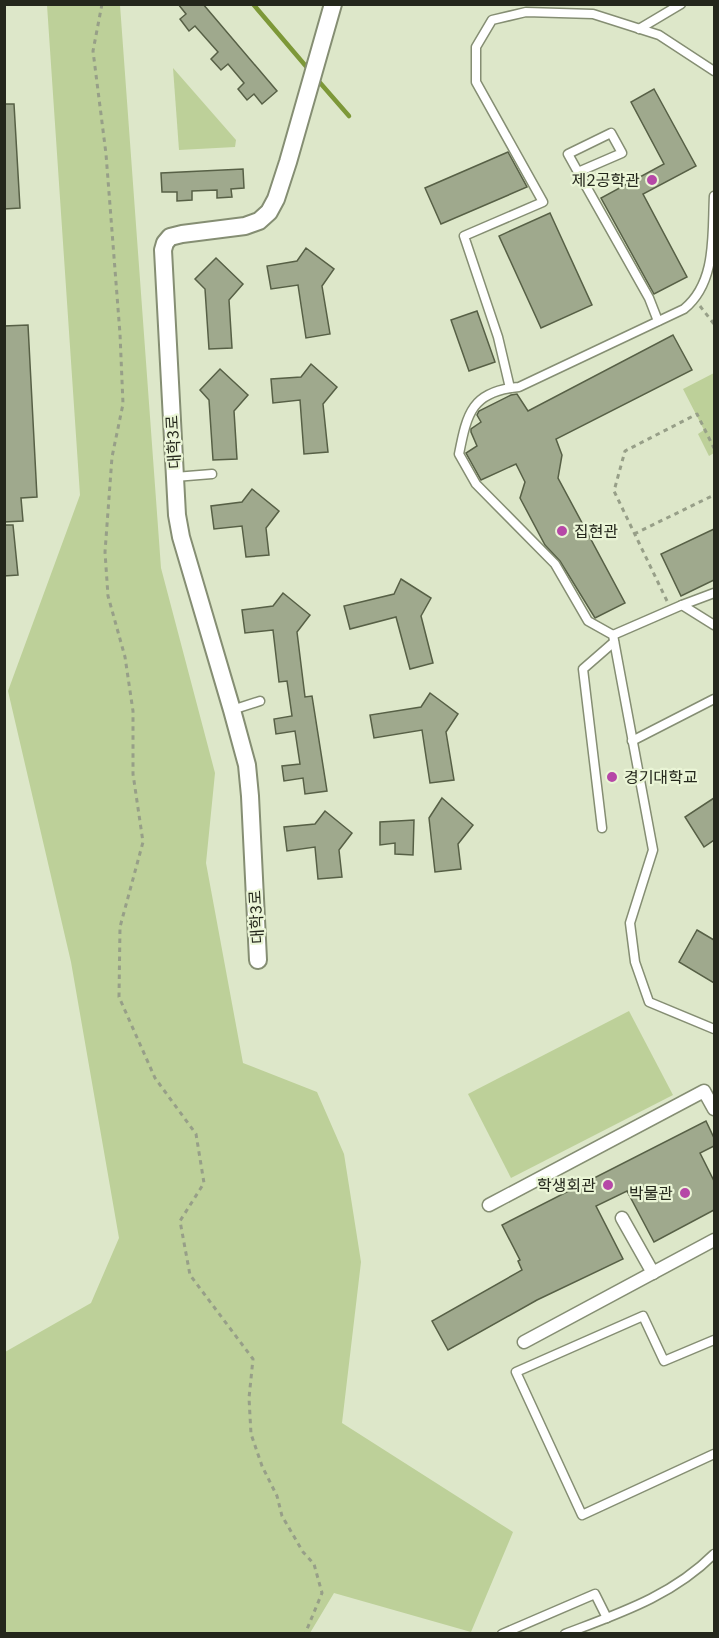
<svg xmlns="http://www.w3.org/2000/svg" width="719" height="1638" font-family="'IBM Plex Sans','Noto Sans KR',sans-serif">
	<style>
		.green { fill: #bdd099 }
		.lines { fill: none; stroke-linecap: round; stroke-linejoin: round }
		.stream { stroke: #7d9838; stroke-width: 4.5 }
		.building { fill: #9fa98d; stroke: #576046; stroke-width: 1.5 }
		.service-casing { stroke: #858e73; stroke-width: 11 }
		.pedestrian-casing { stroke: #858e73; stroke-width: 15 }
		.minor-casing { stroke: #858e73; stroke-width: 20 }
		.path { stroke: #979f88; stroke-width: 3; stroke-dasharray: 4.5 4.5; stroke-linecap: butt }
		.service { stroke: #fff; stroke-width: 8 }
		.pedestrian { stroke: #fff; stroke-width: 12 }
		.minor { stroke: #fff; stroke-width: 16 }
		.poi-dot { fill: #b648a7; stroke: #eaf5d6; stroke-width: 2 }
		.labels { text-anchor: middle; stroke-width: 4.5; stroke-linejoin: round; paint-order: stroke }
		.poi-label { font-size: 16px; fill: #24271c; stroke: #eaf5d6; text-anchor: end }
		.street-label { font-size: 16px; fill: #24271c; stroke: #eaf5d6 }
	</style>
	<rect width="100%" height="100%" fill="#dde7c9"/>
	<!-- green -->
	<g class="green">
		<polygon points="47,5 120,5 161,568 215,773 206,863 243,1063 317,1092 344,1154 361,1262 342,1423 513,1532 471,1632 334,1593 310,1633 5,1633 5,1352 91,1303 119,1238 71,962 8,691 80,495"/>
		<polygon points="173,68 236,140 235,147 179,150"/>
		<polygon points="714,373 714,453 709,456 698,434 704,430 683,389"/>
		<polygon points="629,1011 673,1095 511,1178 468,1094"/>
	</g>
	<g class="lines">
		<!-- stream -->
		<g class="stream">
			<polyline points="253,4 310,71"/>
			<polyline points="315,77 349,116"/>
		</g>
	</g>
	<!-- building -->
	<g class="building">
		<polygon points="178,4 203,4 277,91 262,104 254,94 247,100 238,89 244,83 228,64 221,70 211,59 218,52 195,26 189,31 180,19 186,14"/>
		<polygon points="654,89 696,166 643,194 687,277 654,294 601,198 664,164 631,102"/>
		<polygon points="4,104 14,104 20,208 4,209"/>
		<polygon points="508,152 527,187 441,224 425,188"/>
		<polygon points="243,169 244,188 231,189 232,197 217,198 217,190 192,191 192,200 177,201 177,192 162,192 161,173"/>
		<polygon points="550,213 592,305 541,328 499,236"/>
		<polygon points="306,248 334,269 322,286 330,334 306,338 298,285 271,289 267,266 297,261"/>
		<polygon points="216,258 243,284 229,300 232,348 209,349 205,289 195,279"/>
		<polygon points="477,311 495,362 469,371 451,320"/>
		<polygon points="28,325 37,497 21,498 23,521 4,522 4,326"/>
		<polygon points="673,335 692,370 556,439 562,455 558,478 625,603 595,618 560,561 545,545 520,498 525,482 516,464 481,480 466,453 477,446 471,432 471,429 481,422 477,415 479,411 511,395 517,394 528,411"/>
		<polygon points="311,364 337,387 323,404 328,452 304,454 300,400 273,403 271,379 301,377"/>
		<polygon points="220,369 248,395 234,411 237,459 213,460 209,400 200,390"/>
		<polygon points="252,489 279,511 266,528 269,555 246,557 242,526 214,529 211,506 242,502"/>
		<polygon points="4,525 13,525 18,575 4,576"/>
		<polygon points="714,529 714,580 681,596 661,554"/>
		<polygon points="401,579 431,598 421,616 433,663 410,669 396,617 350,629 344,606 394,594"/>
		<polygon points="283,593 310,615 297,632 305,697 312,696 327,791 305,794 303,778 284,781 282,766 300,764 295,731 276,734 274,719 292,716 287,681 279,682 273,630 245,633 242,610 273,606"/>
		<polygon points="430,693 458,714 446,732 454,780 430,783 422,730 374,738 370,715 421,707"/>
		<polygon points="442,798 473,825 458,844 461,869 435,872 429,818"/>
		<polygon points="714,798 714,840 704,847 685,817"/>
		<polygon points="325,811 352,833 339,850 342,877 318,879 315,847 287,851 284,827 315,824"/>
		<polygon points="414,820 413,855 395,854 395,843 380,845 380,822"/>
		<polygon points="697,930 714,940 714,983 679,962"/>
		<polygon points="706,1121 714,1138 714,1146 700,1153 714,1181 714,1210 654,1242 627,1191 596,1206 623,1259 537,1300 448,1350 432,1321 522,1270 518,1261 520,1260 502,1225"/>
	</g>
	<g class="lines">
		<!-- service casing -->
		<g class="service-casing">
			<g id="service">
				<polyline points="639,29 681,4"/>
				<polyline points="578,172 622,153 611,133 568,154 578,172 649,298 658,321"/>
				<path d="M714,196C712,234 717,282 684,309L519,387C472,391 467,413 459,454L476,484L555,564L588,621L613,635L653,850L630,923L635,962L649,1002L714,1029"/>
				<polyline points="510,388 498,337 464,236 543,202 476,82 476,47 492,20 526,12 593,14 659,35 714,71"/>
				<polyline points="175,477 212,474"/>
				<polyline points="682,605 714,593"/>
				<polyline points="613,635 682,605 714,625"/>
				<polyline points="232,710 260,701"/>
				<polyline points="632,741 714,699"/>
				<polyline points="602,828 583,669 614,642"/>
				<polyline points="714,1340 664,1361 643,1316 516,1372 582,1515 714,1454"/>
				<polyline points="502,1634 595,1594 607,1618"/>
				<path d="M565,1634C620,1613 672,1596 714,1554"/>
			</g>
		</g>
		<!-- pedestrian casing -->
		<g class="pedestrian-casing">
			<g id="pedestrian">
				<polyline points="489,1205 704,1091 714,1109"/>
				<polyline points="622,1218 653,1273"/>
				<polyline points="524,1342 714,1240"/>
			</g>
		</g>
		<!-- minor casing -->
		<g class="minor-casing">
			<polyline id="minor" points="258,960 250,796 247,765 232,710 181,537 177,515 163,250 165,243 170,237 182,234 245,226 259,221 269,212 276,199 288,162 333,4"/>
		</g>
		<!-- path -->
		<g class="path">
			<polyline points="102,4 93,51 106,154 120,334 123,404 112,457 105,552 108,596 125,657 133,711 133,774 143,842 120,927 119,997 155,1078 196,1134 204,1183 180,1221 190,1275 253,1359 249,1398 251,1434 262,1466 277,1496 282,1516 303,1552 314,1564 322,1593 305,1634"/>
			<polyline points="700,306 714,324"/>
			<polyline points="634,534 714,495"/>
			<polyline points="667,601 614,491 625,451 697,414 714,448"/>
		</g>
		<!-- service -->
		<use href="#service" class="service"/>
		<!-- pedestrian -->
		<use href="#pedestrian" class="pedestrian"/>
		<!-- minor -->
		<use href="#minor" class="minor"/>
	</g>
	<!-- markers -->
	<g class="poi-dot">
		<circle cx="652" cy="180" r="6"/>
		<circle cx="562" cy="531" r="6"/>
		<circle cx="612" cy="777" r="6"/>
		<circle cx="608" cy="1185" r="6"/>
		<circle cx="685" cy="1193" r="6"/>
	</g>
	<g class="labels">
		<!-- poi labels -->
		<g class="poi-label">
			<text x="640" y="186">제2공학관</text>
			<text x="574" y="537" text-anchor="start">집현관</text>
			<text x="624" y="783" text-anchor="start">경기대학교</text>
			<text x="596" y="1191">학생회관</text>
			<text x="673" y="1199">박물관</text>
		</g>
		<!-- street labels -->
		<g class="street-label">
			<text transform="translate(173 442) rotate(-93)" y="6">대학3로</text>
			<text transform="translate(256 917) rotate(-93)" y="6">대학3로</text>
		</g>
	</g>
	<!-- border -->
	<rect width="719" height="1638" fill="none" stroke="#24271c" stroke-width="12"/>
</svg>
